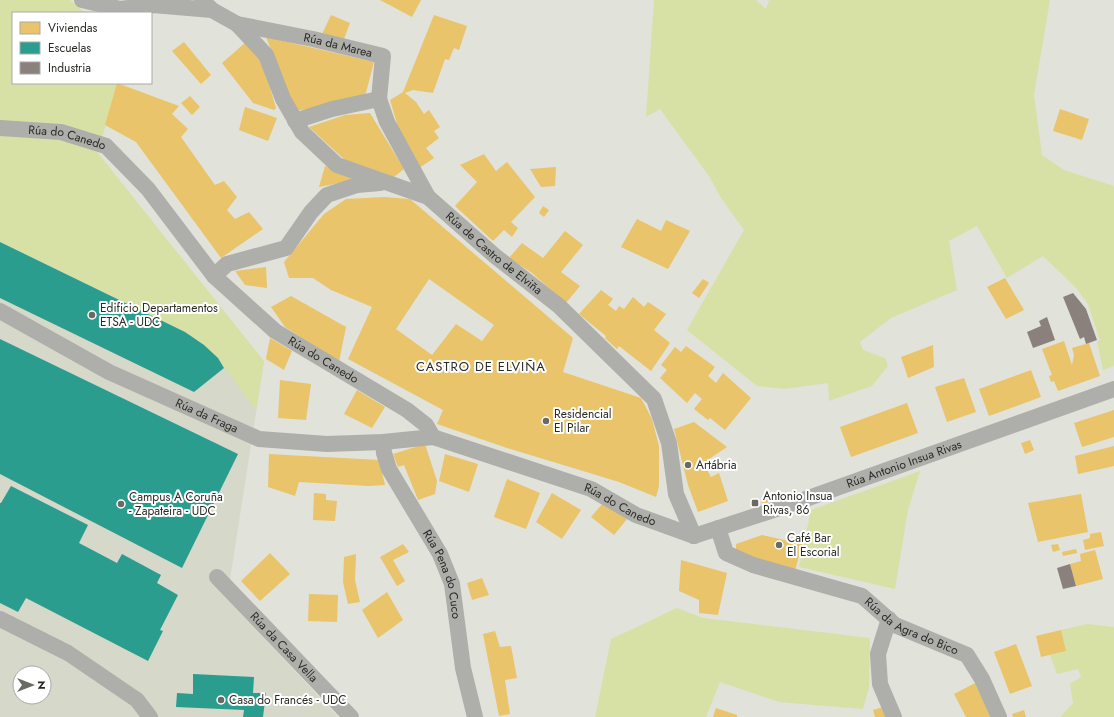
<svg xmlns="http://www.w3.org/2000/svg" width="1114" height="717" font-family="Jost,sans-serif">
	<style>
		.built { fill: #d6d8c9; fill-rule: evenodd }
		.green { fill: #d7e1a6 }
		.homes { fill: #e9c46a; fill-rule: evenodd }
		.schools { fill: #2a9d8f }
		.industry { fill: #8a817c }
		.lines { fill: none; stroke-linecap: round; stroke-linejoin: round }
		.street { stroke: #aeaeab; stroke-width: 16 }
		.poi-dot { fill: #696a64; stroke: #fff; stroke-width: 1.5 }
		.labels { text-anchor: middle; stroke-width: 4; stroke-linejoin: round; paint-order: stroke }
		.street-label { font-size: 12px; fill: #292a24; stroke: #fff }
		.poi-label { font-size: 12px; fill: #292a24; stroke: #fff; text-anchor: start }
		.neighbourhood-label { font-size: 13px; letter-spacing: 1px; fill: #292a24; stroke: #fff }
	</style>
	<rect width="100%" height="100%" fill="#e1e2da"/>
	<!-- built -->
	<path class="built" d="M0,184L264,361L227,599L338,717H0ZM20,673H44V697H20Z"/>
	<!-- green -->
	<g class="green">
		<polygon points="0,0 70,0 83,11 89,13 13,13 13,83 117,83 98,153 264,361 256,410 218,358 204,345 185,332 0,242"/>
		<polygon points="654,0 756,0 766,9 769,0 1050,0 1034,95 1042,155 1064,170 1114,186 1114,366 1103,370 1097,341 1100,341 1088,304 1076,288 1043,256 1007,278 977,226 949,241 957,290 891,318 860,342 863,350 885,358 888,366 872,386 829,401 828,383 784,389 757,386 687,330 744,230 721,198 709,176 660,109 646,117"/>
		<polygon points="920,471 908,510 895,589 799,567 811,510"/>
		<polygon points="677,608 703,618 870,638 869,687 863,709 779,702 720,682 706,717 595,717 611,639"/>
		<polygon points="1087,624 1114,627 1114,717 1060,717 1073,703 1070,684 1081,677 1078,669 1057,674 1050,655 1066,651 1061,630"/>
	</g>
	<!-- homes -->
	<g class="homes">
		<polygon points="380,0 421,0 412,17"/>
		<polygon points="331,15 350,23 344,39 322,34"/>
		<polygon points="434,15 467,26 459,50 454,48 449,60 445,59 433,93 413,90 405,93 416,102 424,114 429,110 440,127 434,131 439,138 426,148 434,158 419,168 400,134 390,100 403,92"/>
		<polygon points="266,37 374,62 364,100 296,111"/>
		<polygon points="184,42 211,75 201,84 172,51"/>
		<polygon points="246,42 262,60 276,108 274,110 253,103 222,63"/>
		<polygon points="117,83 179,106 172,114 188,129 181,137 215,185 224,181 237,197 227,210 235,219 249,212 263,229 221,258 136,142 105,125"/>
		<polygon points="190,96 200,107 192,115 181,103"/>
		<polygon points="245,107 277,118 268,141 239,130"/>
		<polygon points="1060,109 1089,119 1082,140 1053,131"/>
		<polygon points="370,113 404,169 394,177 345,160 309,127 345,115"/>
		<polygon points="484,154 496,171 507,162 535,197 511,222 518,228 512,237 504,230 493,241 455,206 477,182 460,165"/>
		<polygon points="325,166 352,175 350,181 319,187"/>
		<polygon points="556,167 555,186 541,187 530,169"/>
		<path d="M384,197L410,199L573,338L563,372L641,398L652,419L659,446V486L656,497L619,482L507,448L437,424L443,410L348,359L372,307L331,290L313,278H289L284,262L324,214L346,199ZM429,279L494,325L482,341L456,324L432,355L396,329Z"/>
		<polygon points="543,206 549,210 544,217 539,213"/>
		<polygon points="637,219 661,231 666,220 690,231 668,269 621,247"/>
		<polygon points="565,231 583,245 561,272 580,286 566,303 532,273 509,258 522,243 543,258"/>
		<polygon points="266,267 267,288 245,285 235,271"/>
		<polygon points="1005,278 1024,310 1006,319 987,287"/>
		<polygon points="703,279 709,283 699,298 692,293"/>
		<polygon points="601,290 613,299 608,305 616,311 619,306 624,309 633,297 644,307 648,302 666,314 654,330 670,343 651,371 619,346 617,349 605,338 606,336 579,314"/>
		<polygon points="291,296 346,327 339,362 285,327 271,307"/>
		<polygon points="270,338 292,351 284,370 266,359"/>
		<polygon points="1064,341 1072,365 1074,355 1072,348 1089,343 1100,376 1058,391 1054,381 1051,382 1049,376 1052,375 1042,349"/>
		<polygon points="933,345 934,367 908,378 901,357"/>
		<polygon points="686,346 715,367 708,376 716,383 723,373 751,398 725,430 710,418 708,420 694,409 702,399 695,393 687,403 660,378 667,370 661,365 675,347 681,352"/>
		<polygon points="1031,370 1041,397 989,416 979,389"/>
		<polygon points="964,378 976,412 947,422 935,387"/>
		<polygon points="280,380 311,384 306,420 278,418"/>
		<polygon points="357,390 385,407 372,428 344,414"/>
		<polygon points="907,403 918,433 851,457 840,427"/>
		<polygon points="1114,410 1114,437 1082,447 1074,423"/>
		<polygon points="694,422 727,447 703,463 711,477 719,473 728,501 698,512 688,485 674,429"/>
		<polygon points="1030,440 1034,450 1025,454 1021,443"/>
		<polygon points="425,444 437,481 435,494 418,500 404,465 398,467 393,454"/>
		<polygon points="1114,446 1114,466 1078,474 1075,456"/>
		<polygon points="269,454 379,460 385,485 369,486 299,482 295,496 268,487"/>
		<polygon points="445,454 478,464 469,492 439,481"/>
		<polygon points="507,479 540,493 526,529 494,517"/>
		<polygon points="314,493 326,494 326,500 337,501 335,521 313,520"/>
		<polygon points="552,493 581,510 562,539 536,522"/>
		<polygon points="1081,494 1088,532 1038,542 1028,503"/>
		<polygon points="772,496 774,500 763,504 761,500"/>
		<polygon points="603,503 627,519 614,535 591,517"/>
		<polygon points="1101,532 1104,546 1085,550 1083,540 1090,538 1090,534"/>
		<polygon points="762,535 802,544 795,571 736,553 736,544"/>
		<polygon points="403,544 409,552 393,560 405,581 397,586 380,557"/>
		<polygon points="1058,544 1060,550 1053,552 1051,545"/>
		<polygon points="1076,549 1077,553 1063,556 1062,552"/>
		<polygon points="1095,550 1103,579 1076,586 1070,564 1081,561 1080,554"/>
		<polygon points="270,553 290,574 260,601 241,581"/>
		<polygon points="356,554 355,580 360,602 348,604 343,582 344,557"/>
		<polygon points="681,560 727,573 718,615 699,613 699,600 679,591"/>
		<polygon points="482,578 489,595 472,600 467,583"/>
		<polygon points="387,592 403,620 378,638 362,610"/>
		<polygon points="309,594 338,595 337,622 308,621"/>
		<polygon points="1061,630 1066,651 1041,657 1036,636"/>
		<polygon points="495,631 500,647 511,646 517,678 505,680 510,714 499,716 483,634"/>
		<polygon points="1016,644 1032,686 1010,694 994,652"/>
		<polygon points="977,682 994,717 966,717 954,694"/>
		<polygon points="887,706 889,717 875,717 873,710"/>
		<polygon points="716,708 737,715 737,717 713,717"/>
		<polygon points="1024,710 1026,717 1013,717 1012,714"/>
	</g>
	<!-- schools -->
	<g class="schools">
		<polygon points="0,242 185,332 204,345 218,358 224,368 194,392 0,298"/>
		<polygon points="0,339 238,454 182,568 0,474"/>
		<polygon points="11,486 88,525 79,543 117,563 122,554 161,575 157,583 178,595 160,630 163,631 148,661 26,598 18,612 0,603 0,503 1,503"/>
		<polygon points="193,674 254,677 253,693 266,693 263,717 243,717 244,710 176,707 177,693 193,694"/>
	</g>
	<!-- industry -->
	<g class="industry">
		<polygon points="1073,293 1086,309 1097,340 1086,344 1084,337 1080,339 1063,297"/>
		<polygon points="1047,317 1055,340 1033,348 1027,332 1041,326 1039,321"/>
		<polygon points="1070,564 1076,586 1063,589 1057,568"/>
	</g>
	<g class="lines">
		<!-- street -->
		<g class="street">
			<polyline points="82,0 120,9 153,5 212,10"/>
			<path id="s1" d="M202,0L212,10L237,24L313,39L383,56L379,99L387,122L428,197"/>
			<path id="s2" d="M237,24L266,55L283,99L302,132L337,165L428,197L495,256L559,306L654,399L669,443L676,494L694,536"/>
			<polyline points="295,121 332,109 379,99"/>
			<path id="s3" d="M0,128L61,132L106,146L148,189L214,276L275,331L407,410L426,425L433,437L591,489L636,515L694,536"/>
			<polyline points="214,276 227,264 286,248 311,212 327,195 357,185 380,183"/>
			<path id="s4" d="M0,311L109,372L259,439L327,444L383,442L433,437"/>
			<path id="s5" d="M383,442L384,453L389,469L440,554L452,584L463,668L475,717"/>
			<path id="s6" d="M718,528L726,553L753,565L862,596L895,625L967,655L982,679L999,717"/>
			<path id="s7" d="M694,536L786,506L1114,389"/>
			<path id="s8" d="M217,577L351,717"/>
			<polyline points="0,619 68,653 137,700 150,717"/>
			<polyline points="889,619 878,654 880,684 894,717"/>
		</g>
	</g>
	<!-- markers -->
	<g class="poi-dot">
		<circle cx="92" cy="315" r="4"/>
		<circle cx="546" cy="421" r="4"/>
		<circle cx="688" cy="465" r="4"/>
		<rect x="751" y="499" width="8" height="8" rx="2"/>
		<circle cx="121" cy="504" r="4"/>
		<circle cx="779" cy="545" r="4"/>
		<circle cx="221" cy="700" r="4"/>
	</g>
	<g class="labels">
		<!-- street labels -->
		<g class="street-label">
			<text dy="4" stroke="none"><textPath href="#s1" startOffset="146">Rúa da Marea</textPath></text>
			<text dy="4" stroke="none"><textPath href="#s3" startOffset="68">Rúa do Canedo</textPath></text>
			<text dy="4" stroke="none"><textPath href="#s2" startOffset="359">Rúa de Castro de Elviña</textPath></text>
			<text dy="4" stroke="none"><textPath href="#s3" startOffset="416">Rúa do Canedo</textPath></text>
			<text dy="4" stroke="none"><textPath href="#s4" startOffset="232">Rúa da Fraga</textPath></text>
			<text dy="4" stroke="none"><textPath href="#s7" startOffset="222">Rúa Antonio Insua Rivas</textPath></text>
			<text dy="4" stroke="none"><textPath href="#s3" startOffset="751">Rúa do Canedo</textPath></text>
			<text dy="4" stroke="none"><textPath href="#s5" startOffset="147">Rúa Pena do Cuco</textPath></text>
			<text dy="4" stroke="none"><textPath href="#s6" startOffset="228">Rúa da Agra do Bico</textPath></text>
			<text dy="4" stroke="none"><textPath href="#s8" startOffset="97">Rúa da Casa Vella</textPath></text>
		</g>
		<!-- poi labels -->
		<g class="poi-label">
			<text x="100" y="312">Edificio Departamentos<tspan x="100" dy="14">ETSA - UDC</tspan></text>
			<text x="554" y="418">Residencial<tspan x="554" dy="14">El Pilar</tspan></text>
			<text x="696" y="469">Artábria</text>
			<text x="763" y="500">Antonio Insua<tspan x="763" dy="14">Rivas, 86</tspan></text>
			<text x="129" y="501">Campus A Coruña<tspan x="129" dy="14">- Zapateira - UDC</tspan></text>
			<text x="787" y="542">Café Bar<tspan x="787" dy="14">El Escorial</tspan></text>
			<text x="229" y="704">Casa do Francés - UDC</text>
		</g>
		<!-- neighbourhood labels -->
		<g class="neighbourhood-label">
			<text x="481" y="371">CASTRO DE ELVIÑA</text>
		</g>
	</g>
	<!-- legend -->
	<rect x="12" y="12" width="140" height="72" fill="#ffffff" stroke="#a9aaa7"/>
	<rect x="20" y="22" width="20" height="12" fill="#e9c46a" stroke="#a9aaa7"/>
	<text x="48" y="32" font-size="12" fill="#292a24">Viviendas</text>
	<rect x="20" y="42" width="20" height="12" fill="#2a9d8f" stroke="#a9aaa7"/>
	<text x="48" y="52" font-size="12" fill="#292a24">Escuelas</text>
	<rect x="20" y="62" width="20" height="12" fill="#8a817c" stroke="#a9aaa7"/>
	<text x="48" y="72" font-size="12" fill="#292a24">Industria</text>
	<!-- north arrow -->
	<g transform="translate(32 685) rotate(90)"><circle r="19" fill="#ffffff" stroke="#a9aaa7"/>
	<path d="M0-3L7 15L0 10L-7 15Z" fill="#696a64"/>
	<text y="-6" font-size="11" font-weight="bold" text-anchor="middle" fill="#292a24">N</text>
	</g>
</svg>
